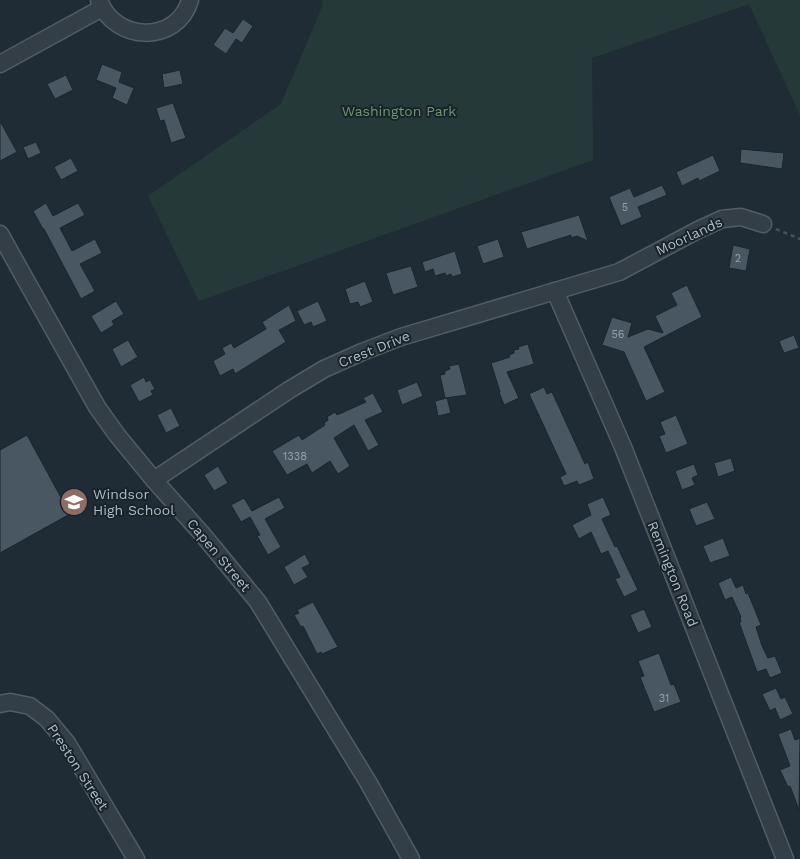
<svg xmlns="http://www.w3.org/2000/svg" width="800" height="859" font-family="'Work Sans',sans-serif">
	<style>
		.green { fill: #253a38 }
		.building { fill: #485761; stroke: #1b252c }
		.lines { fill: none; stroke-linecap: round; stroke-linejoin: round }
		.street-casing { stroke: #515c64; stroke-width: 19 }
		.path { stroke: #435756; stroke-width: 2.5; stroke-dasharray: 4 4; stroke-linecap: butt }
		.street { stroke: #333e46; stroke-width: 16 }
		.labels { text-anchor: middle; stroke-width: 4; stroke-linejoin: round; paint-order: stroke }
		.number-label { font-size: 11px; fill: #94a0aa }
		.park-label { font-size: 14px; fill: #6e9770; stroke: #19232a }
		.street-label { font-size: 14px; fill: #adb9c3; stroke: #19232a }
		.poi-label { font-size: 14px; fill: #adb9c3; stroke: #19232a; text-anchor: start }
	</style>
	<rect width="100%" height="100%" fill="#202c35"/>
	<!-- green -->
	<polygon class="green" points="322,0 800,0 800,115 749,4 592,58 593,160 199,301 148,196 281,104 322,7"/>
	<!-- building -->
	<g class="building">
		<polygon points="243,19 253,26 242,43 236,39 226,54 213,45 225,28 233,33"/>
		<polygon points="102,64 122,72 119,82 134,88 127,105 112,98 116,88 96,80"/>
		<polygon points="180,70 183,84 164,88 162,74"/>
		<polygon points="66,75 73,90 55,99 47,84"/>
		<polygon points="173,103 186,138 171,143 164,120 160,121 156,108"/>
		<polygon points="0,121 17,152 0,161"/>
		<polygon points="36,142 41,153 28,159 23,147"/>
		<polygon points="741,149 784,153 782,169 740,163"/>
		<polygon points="713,155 720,171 699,181 698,178 682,186 676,172"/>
		<polygon points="71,158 78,171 61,180 54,167"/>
		<polygon points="662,185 667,195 638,207 642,217 621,226 609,197 630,188 634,197"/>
		<polygon points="46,203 53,216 78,203 85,215 60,228 72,251 95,239 102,253 80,264 95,291 81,299 44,229 43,229 33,211"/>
		<polygon points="579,215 588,241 577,236 571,238 571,235 527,249 521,232"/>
		<polygon points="498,239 504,257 483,264 477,246"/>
		<polygon points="733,245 750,249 746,271 729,268"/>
		<polygon points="455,251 462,274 452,277 451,274 446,276 445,273 435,276 433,269 425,272 422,262"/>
		<polygon points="411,266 418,287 393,295 386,273"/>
		<polygon points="365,281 373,302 360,307 358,302 350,304 345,289"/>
		<polygon points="687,285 702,317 644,347 665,392 646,401 624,352 602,345 612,317 632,323 628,337 648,329 663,333 655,316 677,305 671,293"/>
		<polygon points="116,301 124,314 112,321 114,325 101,333 91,316"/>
		<polygon points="318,301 327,321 313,327 311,322 304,325 297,311"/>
		<polygon points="289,305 296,321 279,330 286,342 235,374 233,369 220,376 213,361 225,354 222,348 231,343 234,348 266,329 262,322"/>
		<polygon points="794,335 799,348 784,353 779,341"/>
		<polygon points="128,340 138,357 121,367 112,349"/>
		<polygon points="528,344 534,364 507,372 519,398 504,405 499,392 500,392 491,363 510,357 509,355 514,353 514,350 519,349 518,347"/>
		<polygon points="459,364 467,395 445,398 440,375 445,374 445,371 450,369 449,366"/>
		<polygon points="144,377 146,382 150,380 155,389 151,391 153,395 139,402 130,385"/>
		<polygon points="417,382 423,396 402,405 397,390"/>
		<polygon points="544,387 547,394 552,392 585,464 588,462 594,479 579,485 577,481 564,486 560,477 566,474 529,394"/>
		<polygon points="373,393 383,412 365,420 379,445 368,451 354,425 334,438 350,466 338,474 330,461 312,473 307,464 287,475 272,451 299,435 302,440 325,425 324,423 328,420 327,417 335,412 337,415 366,402 363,398"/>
		<polygon points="447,398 451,413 438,416 435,401"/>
		<polygon points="171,408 180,426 166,433 157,415"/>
		<polygon points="676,415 688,444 666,453 659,436 665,434 660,422"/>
		<polygon points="27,435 70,514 0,553 0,450"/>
		<polygon points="731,458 735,471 718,477 714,463"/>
		<polygon points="694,464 698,475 692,478 695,485 682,490 675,471"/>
		<polygon points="218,466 228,483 214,491 204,475"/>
		<polygon points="279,497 285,508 265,519 281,547 268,555 257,536 260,535 250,517 241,522 231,505 244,498 252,511"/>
		<polygon points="603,497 611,515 602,519 615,547 617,546 638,590 624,597 615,579 620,577 608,551 601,554 591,532 579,539 572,525 591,515 587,504"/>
		<polygon points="707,502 715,519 696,526 689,509"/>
		<polygon points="723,538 730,556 710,563 703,546"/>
		<polygon points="305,554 310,564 302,568 308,577 294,585 284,567"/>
		<polygon points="731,577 736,588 743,585 746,594 748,593 761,625 756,627 762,646 768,658 775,656 782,673 770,678 766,669 757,672 739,622 741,622 740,617 741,617 732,597 725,600 718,583"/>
		<polygon points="313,602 338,647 322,654 321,652 317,654 303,626 301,627 294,615 299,613 297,610"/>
		<polygon points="644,609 652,627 638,633 630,615"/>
		<polygon points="659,653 671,685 674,684 681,702 654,712 640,677 644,676 638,661"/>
		<polygon points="776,688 781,699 785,697 793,714 780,720 775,708 770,711 762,694"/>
		<polygon points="791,729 795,740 800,738 799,810 790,786 788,787 780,770 790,766 778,734"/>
	</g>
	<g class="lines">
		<!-- street casing -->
		<g class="street-casing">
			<g id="street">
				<path d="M99,0C114,42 177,45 190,0"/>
				<polyline points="0,64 102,8"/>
				<polyline points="0,234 97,407 117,435 154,480 203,535 258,602 368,782 411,859"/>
				<polyline points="555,291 623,447 785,859"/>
				<polyline points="154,480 289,390 324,369 362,352 401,337 619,272 698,230 722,219 741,217 763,224"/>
				<polyline points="0,704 10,702 30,706 47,719 67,743 136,859"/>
			</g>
		</g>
		<!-- path -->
		<polyline class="path" points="776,229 800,239"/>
		<!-- street -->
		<use href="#street" class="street"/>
	</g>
	<!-- icons -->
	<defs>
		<g id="school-disc" transform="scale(1.4375)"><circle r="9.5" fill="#8d6e63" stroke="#19232a"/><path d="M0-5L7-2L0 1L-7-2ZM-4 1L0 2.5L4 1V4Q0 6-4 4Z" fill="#fff"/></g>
	</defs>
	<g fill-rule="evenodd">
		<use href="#school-disc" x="74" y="502"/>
	</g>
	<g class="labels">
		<!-- number labels -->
		<g class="number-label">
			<text x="625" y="211">5</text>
			<text x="738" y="262">2</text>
			<text x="618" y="338">56</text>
			<text x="295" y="460">1338</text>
			<text x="664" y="702">31</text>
		</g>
		<!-- park labels -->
		<g class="park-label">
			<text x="399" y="116">Washington Park</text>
		</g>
		<!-- street labels -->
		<g class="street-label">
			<text transform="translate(689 236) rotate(-25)" y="5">Moorlands</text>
			<text transform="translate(374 349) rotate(-22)" y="5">Crest Drive</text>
			<text transform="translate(219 555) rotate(50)" y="5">Capen Street</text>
			<text transform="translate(673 574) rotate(68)" y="5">Remington Road</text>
			<text transform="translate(78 767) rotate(57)" y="5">Preston Street</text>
		</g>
		<!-- poi labels -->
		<g class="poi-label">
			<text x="93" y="499">Windsor<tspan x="93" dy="16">High School</tspan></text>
		</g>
	</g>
</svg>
